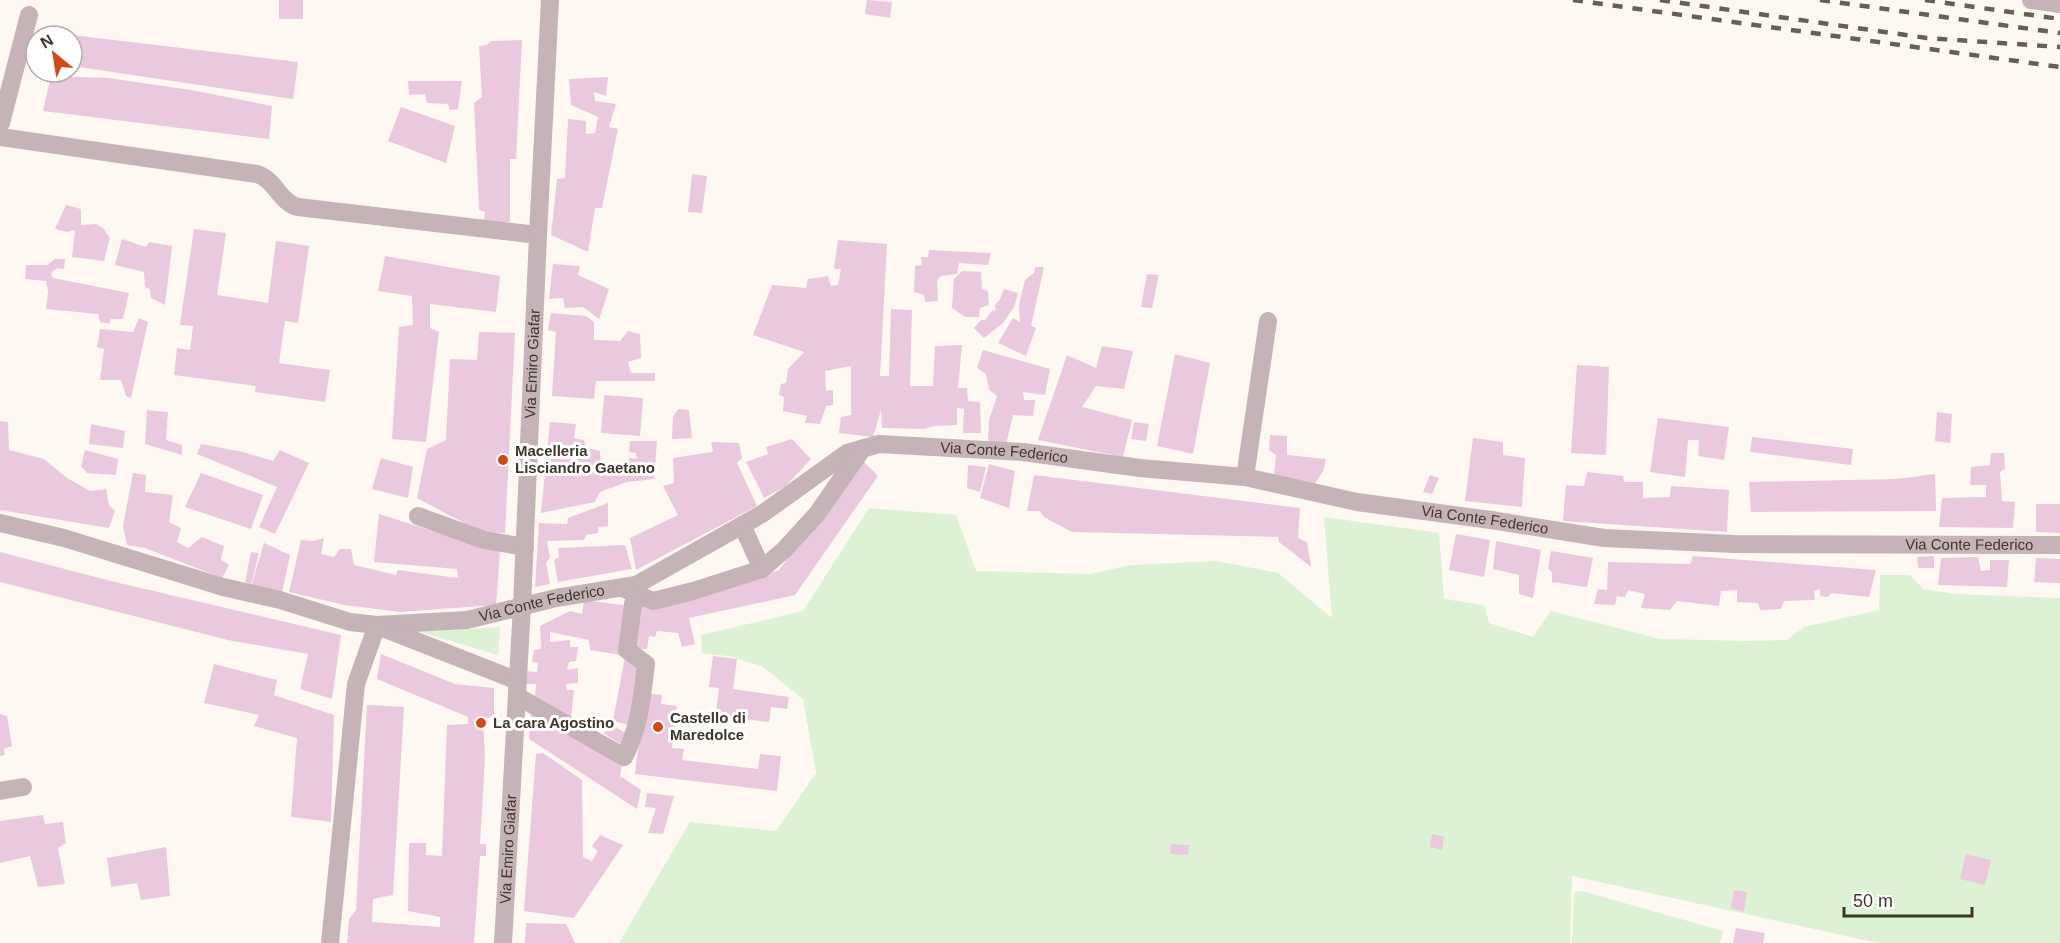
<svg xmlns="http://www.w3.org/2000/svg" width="2060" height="943" font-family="Arial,sans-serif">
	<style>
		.green { fill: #ddf1d5 }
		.building { fill: #eac9de }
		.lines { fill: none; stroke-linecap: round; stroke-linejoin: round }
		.minor { stroke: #c5b3b7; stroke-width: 18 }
		.rail { stroke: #675f54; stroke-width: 4.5; stroke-dasharray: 10 10; stroke-linecap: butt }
		.poi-dot { fill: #d14919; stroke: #fff; stroke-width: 2 }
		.labels { text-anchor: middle; stroke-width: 6; stroke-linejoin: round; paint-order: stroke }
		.street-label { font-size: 15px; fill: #40372b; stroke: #fff }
		.poi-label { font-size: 15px; font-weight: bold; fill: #40372b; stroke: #fff; text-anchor: start }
	</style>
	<rect width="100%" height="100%" fill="#fdf8f2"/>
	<!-- green -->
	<g class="green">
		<polygon points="869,508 956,515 976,571 1090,574 1131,565 1217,561 1278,573 1332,618 1324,517 1439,533 1444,599 1484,605 1489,623 1533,637 1551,611 1660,639 1745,641 1787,640 1804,627 1879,610 1880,575 1910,575 1923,589 1956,594 2058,598 2060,596 2060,943 1878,943 1572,876 1570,943 619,943 690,822 776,831 816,773 803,699 762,666 737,659 735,657 702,653 701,635 803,611"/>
		<polygon points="500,627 498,655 421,632"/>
		<polygon points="1582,891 1723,931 1720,943 1572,943 1574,892"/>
	</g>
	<!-- building -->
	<g class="building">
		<rect x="279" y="0" width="24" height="19"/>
		<polygon points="867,0 892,2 890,18 865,14"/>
		<polygon points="72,35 298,62 293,99 72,66"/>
		<polygon points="522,40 516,159 510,159 510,222 484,222 485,212 479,210 474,103 482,97 479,46 486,45 491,41"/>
		<polygon points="51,76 108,78 191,90 272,106 269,139 43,111"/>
		<polygon points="608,77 606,96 594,92 595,101 616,104 609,127 618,129 602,208 595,208 588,252 551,235 557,179 565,178 568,119 586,121 586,134 595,133 598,117 571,105 569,79"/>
		<polygon points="408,81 462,81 458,109 450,110 448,104 427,103 425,94 409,95"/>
		<polygon points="401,107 455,126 446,163 388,141"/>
		<polygon points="692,174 707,176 702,213 688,212"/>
		<polygon points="66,205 81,209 81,225 96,224 103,228 110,238 104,261 72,257 75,230 67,232 55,229"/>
		<polygon points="194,229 226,233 217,295 268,303 276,241 309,246 298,323 285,321 279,363 330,370 325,402 255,392 256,386 174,375 177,348 190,350 193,326 180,325"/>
		<polygon points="122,239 146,247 149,242 172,246 165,305 151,298 150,289 145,287 144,272 115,265"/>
		<polygon points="838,240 887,244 880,376 889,376 891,309 912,310 910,386 933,386 935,346 962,345 958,388 967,388 968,401 980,402 981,433 963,433 964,409 957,408 957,425 935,426 924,429 882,428 881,410 873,437 839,433 841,417 851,415 851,366 825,371 826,391 833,390 833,405 826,406 820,424 805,423 807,416 783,411 784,397 779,395 781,384 786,383 788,369 804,352 753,335 772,285 806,288 808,279 828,276 831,286 838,285 841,269 834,269"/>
		<polygon points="929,250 991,253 988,265 959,263 957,274 941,276 937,281 938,301 925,302 924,295 914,292 915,266 922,265 921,257 928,257"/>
		<polygon points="385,256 500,276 496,312 430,304 430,328 439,332 426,442 392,439 399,327 413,325 412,296 378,291"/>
		<polygon points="55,259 65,259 64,269 57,268 51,273 53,278 129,293 123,319 111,319 109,324 100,322 98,314 46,309 48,291 46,281 25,279 26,265 47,265"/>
		<polygon points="553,264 580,266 578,275 609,289 599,319 583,307 565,308 563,298 549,299"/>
		<polygon points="1035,267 1044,267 1031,326 1036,328 1026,356 998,343 1013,318 1020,322 1019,305 1025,280 1034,273"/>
		<polygon points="962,271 981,272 982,289 988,291 989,305 980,308 979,317 965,317 952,308 954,279"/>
		<polygon points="1147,274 1159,275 1152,308 1141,307"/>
		<polygon points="1004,289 1018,293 1014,307 1003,323 984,338 974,328 981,320 985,320 992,311 996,310 995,305 1000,299"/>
		<polygon points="551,313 586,316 594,322 594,340 620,341 628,331 640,334 641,358 628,362 631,373 655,373 655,381 596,381 594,399 552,396 556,332 548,330"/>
		<polygon points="139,318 148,322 131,398 126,396 121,380 100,380 104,349 97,347 100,329 133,332"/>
		<polygon points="479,332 515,333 505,533 481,532 417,498 427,449 446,440 450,359 477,360"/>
		<polygon points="1102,346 1133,351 1124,389 1096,386 1082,407 1132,420 1123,457 1038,440 1067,355 1096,368"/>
		<polygon points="983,350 1050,369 1045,395 1023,392 1024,400 1035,400 1033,416 1013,415 1006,445 988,441 989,420 997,396 989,390 986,374 977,368"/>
		<polygon points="1175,354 1210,363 1193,454 1157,446"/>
		<polygon points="1577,365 1609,367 1606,455 1571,453"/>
		<polygon points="604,395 643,398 640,436 601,433"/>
		<polygon points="678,409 689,410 692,438 672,439 673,417"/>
		<polygon points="147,410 168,412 166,440 182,445 182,455 145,444"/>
		<polygon points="1937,412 1952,414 1950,443 1935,441"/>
		<polygon points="1658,418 1729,427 1724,460 1698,456 1699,440 1688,440 1685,477 1650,472"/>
		<polygon points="0,421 8,422 9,450 44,459 67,478 90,491 106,489 109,505 115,511 109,528 0,510"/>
		<polygon points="550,422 576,424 574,438 584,440 587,448 600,451 601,474 626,466 630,458 637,459 636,453 629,452 630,441 657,441 654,479 627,482 600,492 595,502 541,513"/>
		<polygon points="1134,422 1149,424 1146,441 1131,439"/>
		<polygon points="91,424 125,431 123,448 89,444"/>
		<polygon points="1270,435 1287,436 1287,455 1326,459 1323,471 1314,485 1274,476 1276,455 1269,450"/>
		<polygon points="1752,437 1853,449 1851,465 1750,452"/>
		<polygon points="1473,438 1503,442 1503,455 1525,458 1522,507 1465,501"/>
		<polygon points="792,439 811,459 786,486 764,498 746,462 768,454 766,447"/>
		<polygon points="711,442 739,443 742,458 737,463 757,506 636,570 630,538 678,515 663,486 674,483 673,458 713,452"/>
		<polygon points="201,444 243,452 273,461 280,450 309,463 275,534 259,527 277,487 197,454"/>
		<polygon points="85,450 118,459 116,475 87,473 81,466"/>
		<polygon points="1991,453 2004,453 2005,469 2000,472 2002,501 2015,502 2013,528 1939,527 1942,498 1986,497 1986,485 1970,485 1971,467 1990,465"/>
		<polygon points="381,458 413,467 408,498 372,489"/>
		<polygon points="863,461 878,476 795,595 689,618 695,644 682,647 678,633 657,631 655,637 649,636 647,649 629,649 636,607 746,581 779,570"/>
		<polygon points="989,464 1015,471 1009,508 980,498"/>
		<polygon points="968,465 986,467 980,492 967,488"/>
		<polygon points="1587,472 1623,476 1624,482 1643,482 1643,498 1670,497 1671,486 1729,490 1727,532 1563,521 1566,485 1584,486"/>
		<polygon points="133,473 146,475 145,492 173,495 169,522 181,528 177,542 188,548 202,537 224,546 221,560 229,565 222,578 145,548 127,545 123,526"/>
		<polygon points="201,473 263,495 251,529 185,507"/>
		<polygon points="1935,474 1936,511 1751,512 1749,482 1897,479"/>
		<polygon points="1034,475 1300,508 1298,538 1307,542 1311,567 1279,542 1278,537 1072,532 1044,517 1040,511 1027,511"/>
		<polygon points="1430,475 1439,478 1432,494 1423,492"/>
		<polygon points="608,503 608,526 598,527 598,533 586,535 584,540 547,541 550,558 546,563 550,584 535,587 539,523 567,524 568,518"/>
		<polygon points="2036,504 2060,504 2060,533 2036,532"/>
		<polygon points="379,514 500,552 496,605 400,612 344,605 289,592 301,540 314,541 324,538 321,554 334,557 340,549 351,549 354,565 396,575 398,570 458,578 457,569 374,562"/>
		<polygon points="1456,534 1490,540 1484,577 1449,570"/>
		<polygon points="1496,541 1541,550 1533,598 1519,594 1519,575 1493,569"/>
		<polygon points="264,543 290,555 282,593 251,587"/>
		<polygon points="625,545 632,569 558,582 554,560 559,557 558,548"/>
		<polygon points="1551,551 1593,558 1587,587 1552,582 1552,572 1548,569"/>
		<polygon points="0,552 107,580 341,635 332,699 300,689 308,654 228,640 0,582"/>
		<polygon points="251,552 259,553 251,585 245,582"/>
		<polygon points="1693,556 1876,570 1869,597 1832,593 1827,597 1820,596 1820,589 1814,591 1815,600 1784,601 1781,609 1760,610 1758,603 1737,602 1737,590 1721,591 1719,606 1677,601 1670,610 1641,608 1645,594 1628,590 1625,597 1617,596 1615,605 1594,604 1598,589 1607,590 1608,562 1690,564"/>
		<polygon points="1934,556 1934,568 1918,568 1917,557"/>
		<polygon points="1978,557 1981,571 1990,570 1990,560 2009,560 2007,587 1938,585 1941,558"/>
		<polygon points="2036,558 2060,559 2060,583 2034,582"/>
		<polygon points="584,600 630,606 621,655 590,650 589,640 550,632 550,642 570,640 570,647 578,647 576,661 569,662 567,670 578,668 578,683 566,684 567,690 574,690 571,719 535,696 536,684 524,684 525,671 537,672 538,663 532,662 534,650 541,649 540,626 570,611 582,614"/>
		<polygon points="381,654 455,684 494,688 494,717 483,718 485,758 480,844 486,844 486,856 480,856 474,943 347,943 349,919 356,910 367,705 404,707 393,895 373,899 372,922 440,927 440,917 408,911 409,843 426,843 426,855 442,856 447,725 468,724 468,717 377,679"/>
		<polygon points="713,656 737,659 733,689 789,697 787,709 771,707 769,722 729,717 728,723 715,721 719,688 709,687"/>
		<polygon points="625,657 641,672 629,725 613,721"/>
		<polygon points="214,664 277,680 274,695 334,715 331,822 291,817 297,738 254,726 259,715 204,703"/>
		<polygon points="645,693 662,695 661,704 677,706 672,748 684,749 682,760 758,769 760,754 781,756 777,791 635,774"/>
		<polygon points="531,709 622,763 620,776 641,790 637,809 529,739"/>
		<polygon points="0,714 7,716 12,746 4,749 5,755 0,756"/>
		<polygon points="614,726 627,734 620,744 603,733 607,731 611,731"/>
		<polygon points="543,753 582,780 583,857 592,861 598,851 592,846 600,835 623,845 574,918 524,911 536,754"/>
		<polygon points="647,793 674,796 663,834 648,833 656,808 645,807"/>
		<polygon points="43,815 45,824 63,822 66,843 58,848 65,884 38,887 30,856 0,863 0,821"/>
		<polygon points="1432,834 1444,837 1442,850 1430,847"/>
		<polygon points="1171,844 1189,845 1188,855 1170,854"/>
		<polygon points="166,847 170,896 141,900 137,883 111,887 107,858"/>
		<polygon points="1966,854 1991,860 1985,885 1960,879"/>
		<polygon points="1734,890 1747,892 1744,912 1731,908"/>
		<polygon points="526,923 566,924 575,943 525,943"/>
		<polygon points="1736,928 1765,933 1763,943 1733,943"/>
	</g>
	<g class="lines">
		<!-- minor -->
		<g class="minor">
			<polyline points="2031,0 2060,4"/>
			<polyline points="1,123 29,15"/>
			<path d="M0,137L257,174C276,180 279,202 298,207L538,235"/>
			<polyline points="1245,477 1268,321"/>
			<polyline points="418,516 484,540 525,547"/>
			<path id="s1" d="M0,523L64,538L223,587L280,600L350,622L377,625L467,620L556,598L636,585L762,514L847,453L879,444L1023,452L1140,468L1245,477L1357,502L1491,520L1604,538L1734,544L2060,545"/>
			<polyline points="742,525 762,569"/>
			<polyline points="622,588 653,601 693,591 762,569 784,550 817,514 863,448"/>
			<polyline points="383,628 518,681"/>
			<path d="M517,696L624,757C640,726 642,697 646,664L627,650L633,604L640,595"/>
			<polyline points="0,791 23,787"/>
			<polyline points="330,943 356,684 377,625"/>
			<path id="s2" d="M503,943L522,606L538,235L550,0"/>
		</g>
		<!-- rail -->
		<g class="rail">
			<polyline points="1573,0 2060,67"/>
			<polyline points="1660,0 1927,38 2060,47"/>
			<polyline points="1820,0 2060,33"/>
			<polyline points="1925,0 2060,19"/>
		</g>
	</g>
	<!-- markers -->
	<g class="poi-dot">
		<circle cx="503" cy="460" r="6"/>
		<circle cx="481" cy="723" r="6"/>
		<circle cx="658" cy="727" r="6"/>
	</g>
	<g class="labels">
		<!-- street labels -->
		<g class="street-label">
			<text dy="5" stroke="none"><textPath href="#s2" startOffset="580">Via Emiro Giafar</textPath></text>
			<text dy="5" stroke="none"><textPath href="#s1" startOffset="1062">Via Conte Federico</textPath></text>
			<text dy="5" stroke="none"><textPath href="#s1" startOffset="1548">Via Conte Federico</textPath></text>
			<text dy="5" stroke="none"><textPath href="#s1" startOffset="2034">Via Conte Federico</textPath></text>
			<text dy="5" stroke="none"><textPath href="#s1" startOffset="558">Via Conte Federico</textPath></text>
			<text dy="5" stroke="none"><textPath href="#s2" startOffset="94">Via Emiro Giafar</textPath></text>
		</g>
		<!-- poi labels -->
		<g class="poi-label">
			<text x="515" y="456">Macelleria<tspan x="515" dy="17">Lisciandro Gaetano</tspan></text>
			<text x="670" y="723">Castello di<tspan x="670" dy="17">Maredolce</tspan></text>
			<text x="493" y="728">La cara Agostino</text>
		</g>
	</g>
	<!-- north arrow -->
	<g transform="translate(54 54) rotate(330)"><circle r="28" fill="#ffffff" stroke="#b3afaa" stroke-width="1.5"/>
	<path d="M0-4.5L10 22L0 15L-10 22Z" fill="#d14919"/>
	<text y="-9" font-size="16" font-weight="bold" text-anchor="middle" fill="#40372b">N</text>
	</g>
	<!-- scale -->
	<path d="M1844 907v9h128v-9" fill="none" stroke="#40372b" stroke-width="3"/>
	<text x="1853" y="907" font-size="18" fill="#40372b" stroke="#ffffff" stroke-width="4.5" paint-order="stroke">50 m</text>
</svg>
